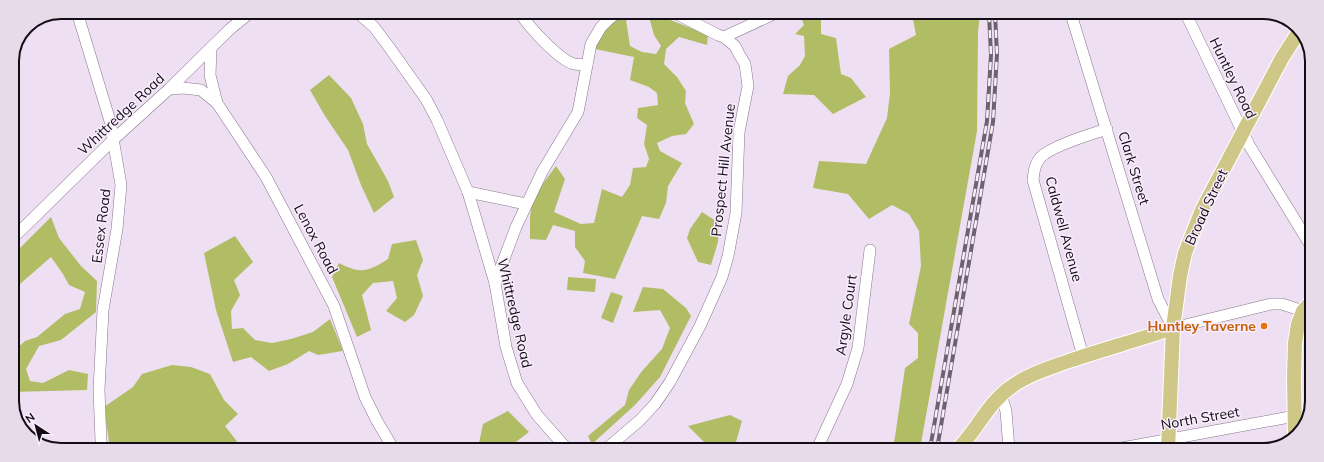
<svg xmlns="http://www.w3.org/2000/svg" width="1324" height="462" font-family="Mulish,sans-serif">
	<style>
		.green { fill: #b1bd65 }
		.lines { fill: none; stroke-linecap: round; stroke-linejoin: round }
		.minor-casing { stroke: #86788a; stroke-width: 12 }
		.major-casing { stroke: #fff; stroke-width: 16 }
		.minor { stroke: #fff; stroke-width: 11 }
		.major { stroke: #cfc788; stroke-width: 14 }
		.rail-casing { stroke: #6c636f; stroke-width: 4 }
		.rail { stroke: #faedfd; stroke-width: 2.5; stroke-dasharray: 8; stroke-linecap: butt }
		.food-dot { fill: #e8710a; stroke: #faedfd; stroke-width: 1.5 }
		.labels { text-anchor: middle; stroke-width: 3; stroke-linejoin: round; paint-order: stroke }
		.street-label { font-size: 14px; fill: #120d14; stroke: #faedfd }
		.food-label { font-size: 14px; font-weight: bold; fill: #c56008; stroke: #faedfd; text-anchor: end }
		.rim { fill: none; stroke: #120d14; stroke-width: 2 }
	</style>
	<rect width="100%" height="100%" fill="#eedff3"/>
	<!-- green -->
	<g class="green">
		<polygon points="624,13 625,13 630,46 642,52 656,54 661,46 654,35 648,13 653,13 708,35 707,45 679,37 666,49 664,64 677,77 686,91 685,103 694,124 686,134 672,136 657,143 660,151 682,163 668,186 666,203 659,219 642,216 615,279 583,273 585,261 575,247 575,231 553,225 546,240 530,239 530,217 533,197 556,166 565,179 554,212 581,224 594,223 602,189 622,197 630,185 633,168 646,167 649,159 644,144 647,125 637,118 638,108 658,105 657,93 649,87 630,80 634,57 595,49 607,24"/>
		<polygon points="800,14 824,14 821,17 821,34 836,38 841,74 851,78 866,97 833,114 814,95 783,94 788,76 800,65 805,56 804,36 795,34 804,25"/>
		<polygon points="912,14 980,14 978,32 977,131 920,449 892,449 895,437 905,368 918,358 918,333 909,324 921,266 919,231 909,214 892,205 869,219 848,194 813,188 819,161 866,164 887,118 890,93 889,49 916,35"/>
		<polygon points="329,75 351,98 363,124 367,144 388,181 394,197 374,213 361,185 348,150 325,116 310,90"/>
		<polygon points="702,212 719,223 718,242 711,265 698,262 687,238 690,229"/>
		<polygon points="51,217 59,238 81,266 97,281 96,312 61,340 39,346 26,369 30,381 43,383 69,370 88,374 87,390 12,392 12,353 25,341 37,337 65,314 80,309 85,292 69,285 63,274 51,257 12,291 12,256"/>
		<polygon points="235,236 253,262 234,280 240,295 231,311 232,329 243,328 255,340 272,343 291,339 313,332 330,319 343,351 318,355 309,351 288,364 269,371 251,357 233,362 216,310 204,253"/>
		<path d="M416,240L423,260L417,275L423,296L414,315L405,322L386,311L397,298L393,281L373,283L362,295L371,330L357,337L332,277L339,263C360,274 368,272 388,259L392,244Z"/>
		<polygon points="568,277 596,279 595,292 567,290"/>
		<polygon points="643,287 663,289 686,308 691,316 660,377 635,405 592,444 588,436 625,405 629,390 642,371 662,349 670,328 660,310 633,312"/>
		<polygon points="611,292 623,296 613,323 601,318"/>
		<polygon points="172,365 191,367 210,374 224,400 238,414 225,426 239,444 235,448 223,448 220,445 213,448 110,448 104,407 133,387 142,374"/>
		<polygon points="508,411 529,432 508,448 474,448 479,443 483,424"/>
		<polygon points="730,415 742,421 734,449 711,449 688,426"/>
	</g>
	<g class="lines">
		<!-- minor casing -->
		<g class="minor-casing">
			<g id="minor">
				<polyline points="77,12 110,121 121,185 117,229 103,310 99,390 101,441 103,448"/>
				<polyline points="358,13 374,27 389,47 426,99 437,120 468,192 495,283 506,347 517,383 537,415 567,449"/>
				<path d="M520,13C529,27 559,60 574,64C578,65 583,64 587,65"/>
				<polyline points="1071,14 1158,299 1173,328 1271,304 1282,304 1303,311"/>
				<polyline points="1186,14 1249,145 1311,246"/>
				<polyline points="724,37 776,13"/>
				<polyline points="211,48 210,75 217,103 266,177 334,306 365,397 377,421 393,448"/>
				<polyline points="169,89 183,88 201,90 217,103"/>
				<polyline points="468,192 526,204"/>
				<polyline points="12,239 114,139 169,89 230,29 251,12"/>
				<polyline points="495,283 516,227 542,172 578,112 591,44 601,27 608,20 617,13"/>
				<path d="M1083,356L1033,180C1034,171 1035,163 1041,157C1051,146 1092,134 1107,129"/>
				<polyline points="1001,395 1006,411 1009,449"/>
				<polyline points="606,449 639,421 655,404 670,382 700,326 722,277 728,256 736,213 739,132 748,86 745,64 739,54 735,46 724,37 718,35 675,13"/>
				<polyline points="817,449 847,384 858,348 870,250"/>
				<polyline points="1111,450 1295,416"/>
			</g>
		</g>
		<!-- major casing -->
		<g class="major-casing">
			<g id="major">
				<polyline points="1295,436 1294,377 1295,343 1298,324 1303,311 1310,303"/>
				<path d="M958,449C977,430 988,403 1011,387C1027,375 1047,369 1066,362C1101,350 1138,340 1173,328"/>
				<polyline points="1168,450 1173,328 1180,276 1185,253 1202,210 1282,58 1300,30"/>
			</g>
		</g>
		<!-- minor -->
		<use href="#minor" class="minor"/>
		<!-- major -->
		<use href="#major" class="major"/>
		<!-- rail casing -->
		<g class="rail-casing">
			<g id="rail">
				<polyline points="930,449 987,121 991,55 989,14"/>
				<polyline points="937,449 993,122 997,54 995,14"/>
			</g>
		</g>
		<!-- rail -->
		<use href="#rail" class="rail"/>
	</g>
	<!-- markers -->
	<circle class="food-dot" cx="1264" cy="326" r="4"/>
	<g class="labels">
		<!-- street labels -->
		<g class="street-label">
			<text transform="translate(1233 78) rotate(64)" y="5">Huntley Road</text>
			<text transform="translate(121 114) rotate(-43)" y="5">Whittredge Road</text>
			<text transform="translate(1134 168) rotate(73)" y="5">Clark Street</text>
			<text transform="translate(723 170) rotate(-84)" y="5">Prospect Hill Avenue</text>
			<text transform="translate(1206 207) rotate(-65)" y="5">Broad Street</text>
			<text transform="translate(101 226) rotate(-83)" y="5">Essex Road</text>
			<text transform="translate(1064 229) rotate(75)" y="5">Caldwell Avenue</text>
			<text transform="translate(316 239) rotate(62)" y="5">Lenox Road</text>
			<text transform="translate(515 313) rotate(77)" y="5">Whittredge Road</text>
			<text transform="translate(846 315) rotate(-82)" y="5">Argyle Court</text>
			<text transform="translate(1200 418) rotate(-10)" y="5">North Street</text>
		</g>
		<!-- food labels -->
		<g class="food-label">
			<text x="1256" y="331">Huntley Taverne</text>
		</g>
	</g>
	<!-- crop -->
	<path d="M0 0H1324V462H0ZM61 19H1263A42 42 0 0 1 1305 61V401A42 42 0 0 1 1263 443H61A42 42 0 0 1 19 401V61A42 42 0 0 1 61 19Z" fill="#e7dbea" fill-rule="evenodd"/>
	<path class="rim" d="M61 19H1263A42 42 0 0 1 1305 61V401A42 42 0 0 1 1263 443H61A42 42 0 0 1 19 401V61A42 42 0 0 1 61 19Z"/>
	<!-- north arrow -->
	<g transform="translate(36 426) rotate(324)" stroke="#faedfd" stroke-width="3" paint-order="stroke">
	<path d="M0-3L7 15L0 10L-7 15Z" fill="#120d14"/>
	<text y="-6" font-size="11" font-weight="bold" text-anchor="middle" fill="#120d14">N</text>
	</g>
</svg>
